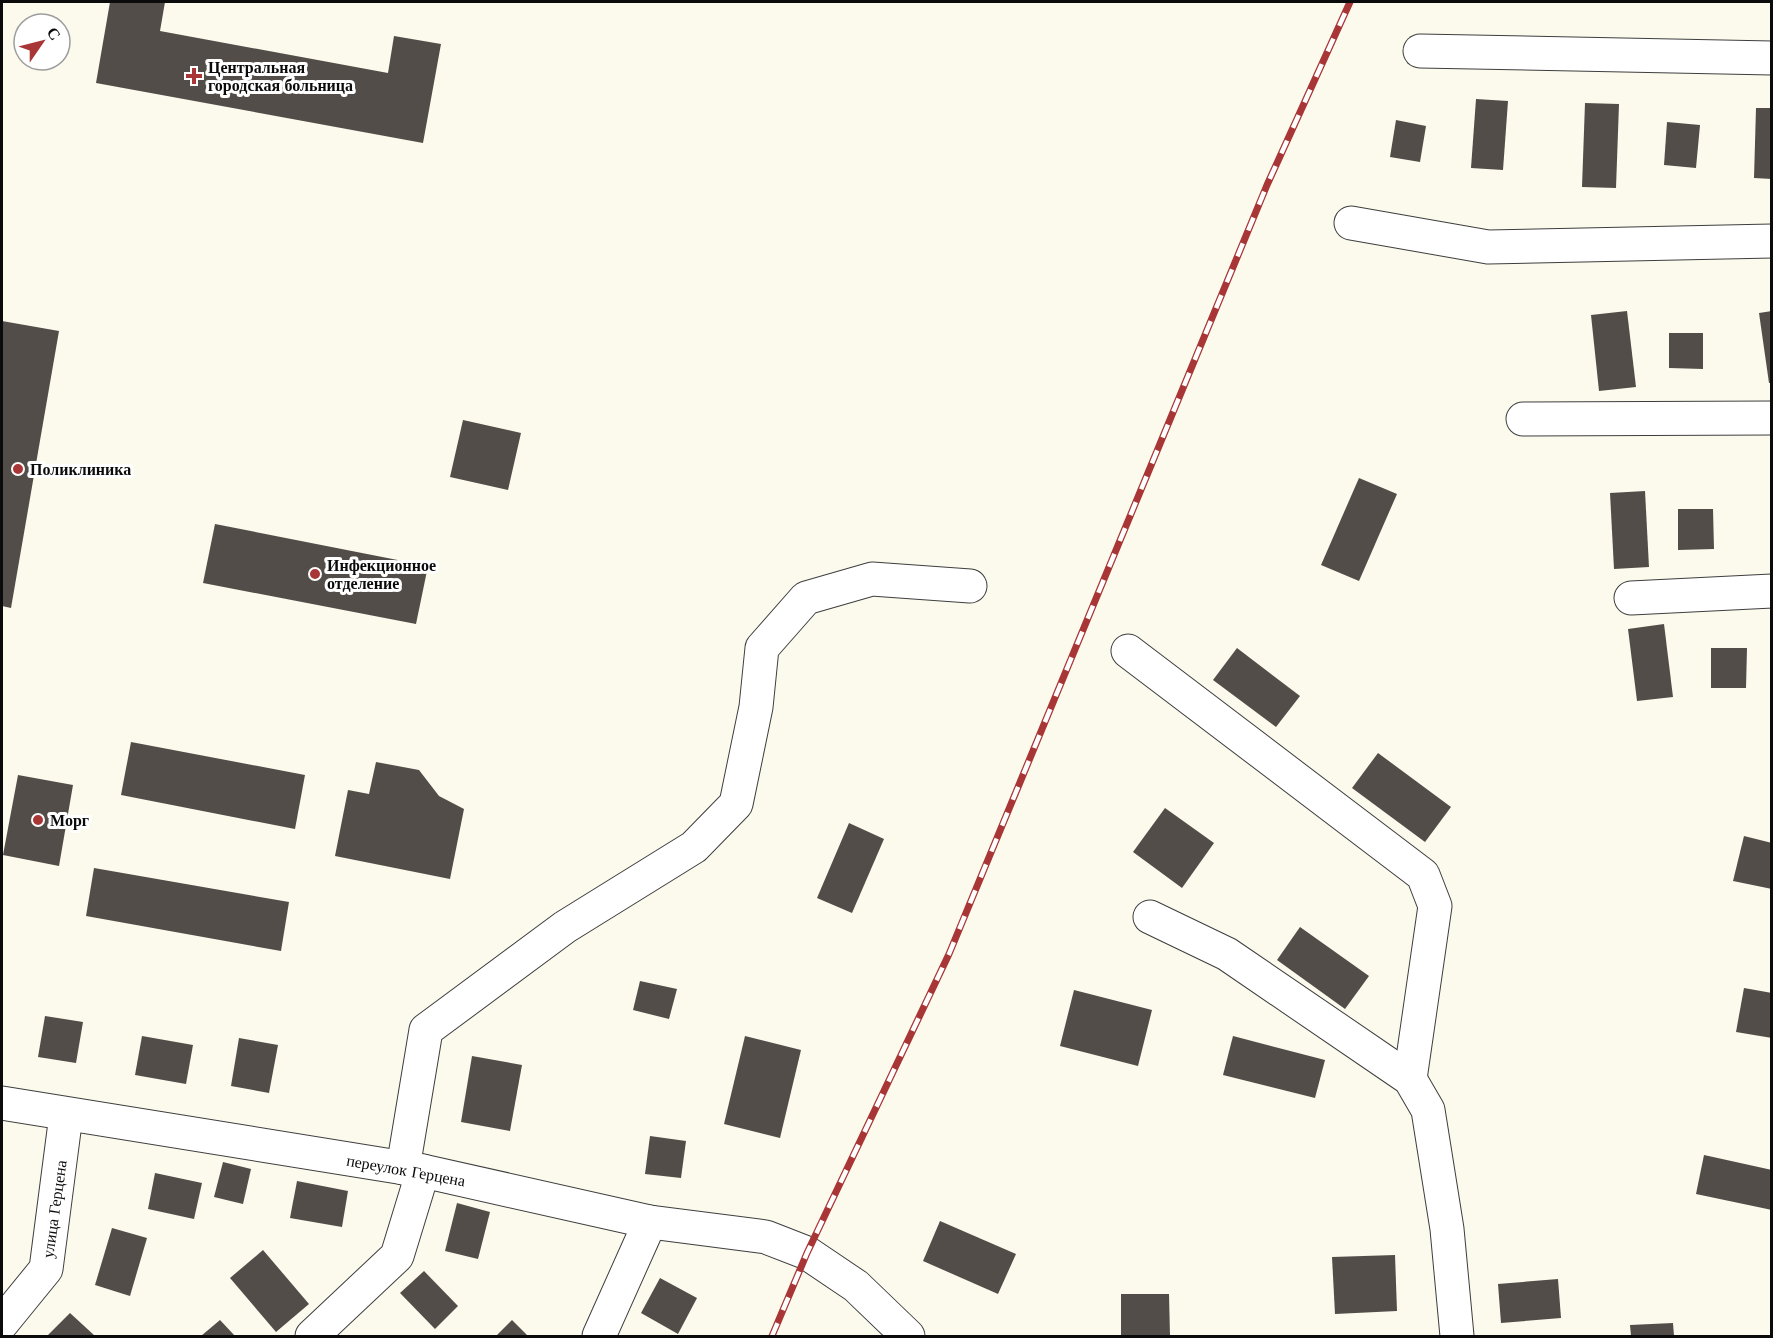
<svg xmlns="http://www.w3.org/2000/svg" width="1773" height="1338" font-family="'Libre Baskerville',serif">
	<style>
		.building { fill: #524d49 }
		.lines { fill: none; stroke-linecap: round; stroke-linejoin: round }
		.minor-casing { stroke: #3e3e3e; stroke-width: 35 }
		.minor { stroke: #fff; stroke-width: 33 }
		.rail-casing { stroke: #a93637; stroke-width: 7 }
		.rail { stroke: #fff; stroke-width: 4.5; stroke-dasharray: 14; stroke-linecap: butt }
		.poi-dot { fill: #a93637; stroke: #fff; stroke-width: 2 }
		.labels { text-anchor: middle; stroke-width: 6; stroke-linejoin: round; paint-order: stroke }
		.poi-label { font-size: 16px; font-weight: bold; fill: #0b0b0b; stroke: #fff; text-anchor: start }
		.street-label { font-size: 16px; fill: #0b0b0b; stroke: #fff }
	</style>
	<rect width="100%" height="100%" fill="#fcfaec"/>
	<!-- building -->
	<g class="building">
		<polygon points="110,2 165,2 160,31 388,73 394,36 441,44 423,143 96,83"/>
		<polygon points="1476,99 1508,101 1503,170 1471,168"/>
		<polygon points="1585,103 1619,104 1616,188 1582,187"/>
		<polygon points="1756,108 1772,108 1772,179 1754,178"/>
		<polygon points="1396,120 1426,126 1420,162 1390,157"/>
		<polygon points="1667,122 1700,125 1696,168 1664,165"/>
		<polygon points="1627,311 1636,387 1599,391 1591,315"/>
		<polygon points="1772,311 1772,383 1769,383 1759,313"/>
		<polygon points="2,321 59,331 11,608 2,606"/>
		<polygon points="1669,333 1703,333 1703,369 1669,368"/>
		<polygon points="463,420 521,433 508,490 450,477"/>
		<polygon points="1359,478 1397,494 1359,581 1321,565"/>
		<polygon points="1645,491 1649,567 1614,569 1610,493"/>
		<polygon points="1678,509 1713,509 1714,549 1678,550"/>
		<polygon points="215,524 428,566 416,624 203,583"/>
		<polygon points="1664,624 1673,697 1637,701 1628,629"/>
		<polygon points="1237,648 1300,696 1276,727 1213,680"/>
		<polygon points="1711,648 1747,648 1746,688 1711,688"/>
		<polygon points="131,742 305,775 295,829 121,795"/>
		<polygon points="1378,753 1451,807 1425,842 1352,788"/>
		<polygon points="376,762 419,770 439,796 464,809 450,879 335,856 348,790 369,794"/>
		<polygon points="18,775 73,785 59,866 3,855"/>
		<polygon points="1165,808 1214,843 1182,888 1133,852"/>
		<polygon points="849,823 884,839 852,913 817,898"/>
		<polygon points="1744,836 1772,843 1772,889 1733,881"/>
		<polygon points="94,868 289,902 281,951 86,916"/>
		<polygon points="1300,927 1369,976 1345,1009 1277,960"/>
		<polygon points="640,981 677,989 669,1019 633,1010"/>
		<polygon points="1744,988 1772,993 1772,1038 1736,1032"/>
		<polygon points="1074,990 1152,1010 1138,1066 1060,1046"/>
		<polygon points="45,1016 83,1022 76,1063 38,1057"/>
		<polygon points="142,1036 193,1045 186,1084 135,1075"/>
		<polygon points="745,1036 801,1050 780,1138 724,1124"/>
		<polygon points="1233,1036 1325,1060 1315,1098 1223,1075"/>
		<polygon points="239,1038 278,1045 269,1093 231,1086"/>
		<polygon points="472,1056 522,1065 510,1131 461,1122"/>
		<polygon points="650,1136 686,1141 681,1178 645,1174"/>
		<polygon points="1704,1155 1772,1170 1772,1210 1696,1194"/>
		<polygon points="223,1162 251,1169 243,1204 214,1197"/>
		<polygon points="155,1173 202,1183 194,1219 148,1209"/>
		<polygon points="297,1181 348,1191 342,1227 290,1218"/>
		<polygon points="457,1203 490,1212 478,1259 445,1251"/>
		<polygon points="940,1221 1016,1254 998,1294 923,1261"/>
		<polygon points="112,1228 147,1238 130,1296 95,1285"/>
		<polygon points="263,1250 309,1304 276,1332 230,1278"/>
		<polygon points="1395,1255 1397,1311 1335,1314 1332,1257"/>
		<polygon points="424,1271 458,1306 435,1329 400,1293"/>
		<polygon points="660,1278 697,1298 678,1334 641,1313"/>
		<polygon points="1558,1279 1561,1318 1501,1323 1498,1284"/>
		<polygon points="1121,1294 1169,1294 1170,1336 1121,1336"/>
		<polygon points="70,1313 95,1336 47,1336"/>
		<polygon points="220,1320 235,1336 201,1336"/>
		<polygon points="512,1320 528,1336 496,1336"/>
		<polygon points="1673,1323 1674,1336 1631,1336 1630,1325"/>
	</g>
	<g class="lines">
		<!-- minor casing -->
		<g class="minor-casing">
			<g id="minor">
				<polyline points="1420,51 1772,58"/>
				<polyline points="1351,223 1488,247 1772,241"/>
				<polyline points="1523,419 1772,418"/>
				<polyline points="1631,598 1772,591"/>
				<polyline points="1128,651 1423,875 1435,906 1410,1079"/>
				<polyline points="1150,917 1227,954 1410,1079 1428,1110 1447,1229 1457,1336"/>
				<polyline points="2,1103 423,1171 650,1222 766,1237 807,1253 856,1286 908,1336"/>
				<polyline points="403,1168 426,1030 565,927 694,847 736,804 756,707 762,648 806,598 872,579 970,586"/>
				<polyline points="2,1323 46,1269 66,1115"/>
				<polyline points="312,1336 397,1256 423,1171"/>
				<polyline points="599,1336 650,1222"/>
			</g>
		</g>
		<!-- minor -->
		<use href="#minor" class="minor"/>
		<!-- rail casing -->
		<g class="rail-casing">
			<polyline id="rail" points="772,1336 807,1253 949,954 1267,185 1350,2"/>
		</g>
		<!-- rail -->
		<use href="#rail" class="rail"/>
	</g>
	<!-- markers -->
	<g class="poi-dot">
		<path d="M191 67h6v6h6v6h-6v6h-6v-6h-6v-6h6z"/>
		<circle cx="18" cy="469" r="6"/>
		<circle cx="315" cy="574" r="6"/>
		<circle cx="38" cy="820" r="6"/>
	</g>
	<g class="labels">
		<!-- poi labels -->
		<g class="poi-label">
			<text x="208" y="73">Центральная<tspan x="208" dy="18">городская больница</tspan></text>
			<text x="30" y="475">Поликлиника</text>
			<text x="327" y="571">Инфекционное<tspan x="327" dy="18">отделение</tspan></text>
			<text x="50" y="826">Морг</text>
		</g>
		<!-- street labels -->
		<g class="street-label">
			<text transform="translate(406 1170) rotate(10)" y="6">переулок Герцена</text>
			<text transform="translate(54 1209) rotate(-82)" y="6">улица Герцена</text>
		</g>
	</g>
	<!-- border -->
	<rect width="1773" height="1338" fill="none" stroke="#0b0b0b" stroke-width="6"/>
	<!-- north arrow -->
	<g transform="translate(42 42) rotate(55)"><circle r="28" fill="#ffffff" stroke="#9d9d9d" stroke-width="1.5"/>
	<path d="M0-4.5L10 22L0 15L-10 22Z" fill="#a93637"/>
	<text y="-9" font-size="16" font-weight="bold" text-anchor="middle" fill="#0b0b0b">С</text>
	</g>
</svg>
